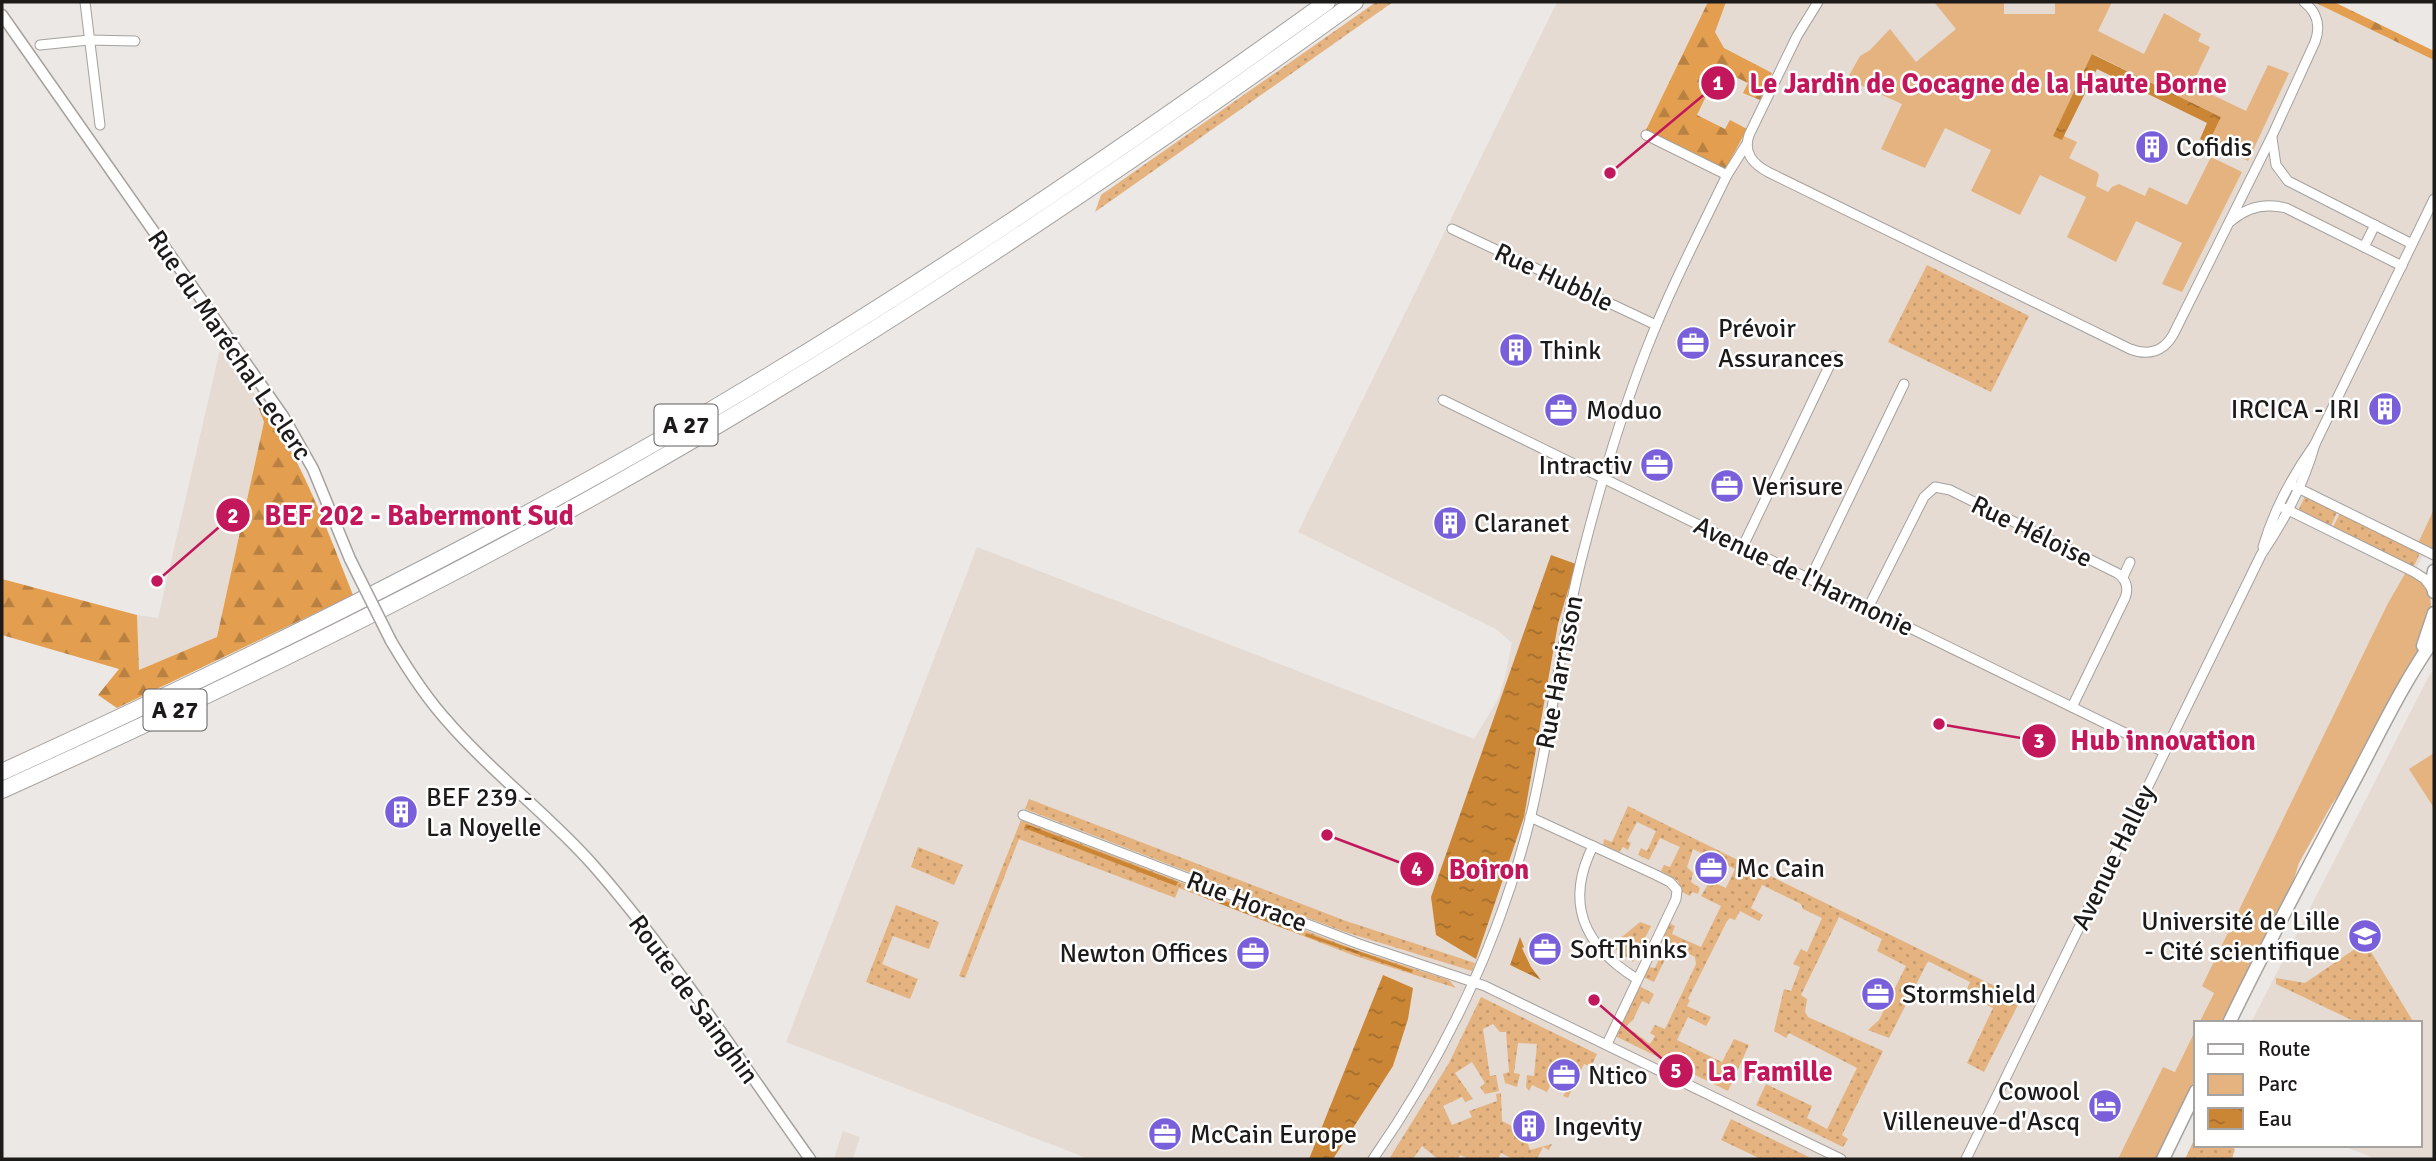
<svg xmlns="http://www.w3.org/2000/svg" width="2436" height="1161" font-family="Signika,sans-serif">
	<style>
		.built { fill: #e5dbd2 }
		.grass { fill: url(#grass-dots) }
		.forest { fill: url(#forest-firs) }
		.green { fill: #e4b380 }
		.water { fill: url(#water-ripples) }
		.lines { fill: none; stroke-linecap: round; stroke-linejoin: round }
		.minor-casing { stroke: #a4a19e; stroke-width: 11 }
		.tertiary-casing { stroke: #a4a19e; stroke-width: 13 }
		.secondary-casing { stroke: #a4a19e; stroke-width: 15 }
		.motorway-casing { stroke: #a4a19e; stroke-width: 18 }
		.minor { stroke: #fff; stroke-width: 9 }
		.tertiary { stroke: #fff; stroke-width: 10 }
		.secondary { stroke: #fff; stroke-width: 12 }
		.motorway { stroke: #fff; stroke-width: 16 }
		.tertiary-bridge-casing { stroke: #a4a19e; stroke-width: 13; stroke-linecap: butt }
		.tertiary-bridge { stroke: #fff; stroke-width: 10 }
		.labels { text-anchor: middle; stroke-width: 5; stroke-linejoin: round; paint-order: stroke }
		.shield { fill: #fff; stroke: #615f5f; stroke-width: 2 }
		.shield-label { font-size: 24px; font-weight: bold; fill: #1d1b1a }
		.poi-label { font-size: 26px; fill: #1d1b1a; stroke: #fff; text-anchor: start }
		.street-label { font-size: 26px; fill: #1d1b1a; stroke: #fff }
		.leader { fill: none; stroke: #c2185b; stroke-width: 2.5 }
		.callout-dot { fill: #c2185b; stroke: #fff; stroke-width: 2.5 }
		.mark-label { font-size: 21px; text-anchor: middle; font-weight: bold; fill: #fff }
		.callout-label { font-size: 28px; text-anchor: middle; font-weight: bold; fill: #c2185b; stroke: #fff; stroke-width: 5; stroke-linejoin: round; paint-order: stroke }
	</style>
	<defs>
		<pattern id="grass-dots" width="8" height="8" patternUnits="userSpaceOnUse" patternTransform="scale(1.75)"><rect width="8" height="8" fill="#e4b380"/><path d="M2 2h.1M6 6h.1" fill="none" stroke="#c3996e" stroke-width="1.8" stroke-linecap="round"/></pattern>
		<pattern id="forest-firs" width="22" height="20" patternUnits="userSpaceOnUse" patternTransform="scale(1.75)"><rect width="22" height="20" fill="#e49e4f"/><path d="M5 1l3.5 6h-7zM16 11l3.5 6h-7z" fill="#b88041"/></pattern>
		<pattern id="water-ripples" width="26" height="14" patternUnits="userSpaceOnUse" patternTransform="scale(1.75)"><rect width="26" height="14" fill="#cb8635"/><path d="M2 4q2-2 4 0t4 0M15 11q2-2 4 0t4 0" fill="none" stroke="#a46d2c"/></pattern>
	</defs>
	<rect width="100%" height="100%" fill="#ece8e5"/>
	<!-- built -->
	<g class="built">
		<polygon points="1557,2 2334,2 2434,51 2434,509 2418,542 2427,547 2413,575 2406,572 2388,603 2202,986 2214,992 2199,1023 2196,1023 2196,1029 2175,1072 2163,1067 2118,1159 1089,1159 786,1042 977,547 1474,739 1498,699 1505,677 1512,643 1496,629 1298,532"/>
		<polygon points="221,345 253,393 264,422 217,637 139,670 137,615 158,618"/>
		<polygon points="2434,669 2434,1159 2376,1159 2341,1145 2420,1145 2420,1023 2251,1023 2429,676"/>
		<polygon points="843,1131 860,1137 853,1159 834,1159"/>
	</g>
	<!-- grass -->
	<g class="grass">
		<polygon points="1376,2 1393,2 1095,212 1101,195"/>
		<polygon points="1927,265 2029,316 1991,392 1888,342"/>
		<polygon points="2306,494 2338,510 2330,528 2301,512 2299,509"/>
		<polygon points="2341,511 2421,551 2413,568 2332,529"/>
		<polygon points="1029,799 1346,921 1475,963 1472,971 1342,931 1025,809"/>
		<polygon points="1628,806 2021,999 1984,1072 1967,1063 1993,1008 1965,994 1970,982 1928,961 1889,1038 1868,1030 1879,1020 1906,966 1877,951 1882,939 1839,917 1801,995 1807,999 1805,1012 1808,1017 1883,1051 1842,1135 1848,1139 1843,1147 1756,1105 1766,1084 1812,1106 1807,1118 1827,1129 1857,1068 1789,1033 1786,1038 1774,1031 1784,989 1791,991 1800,967 1793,964 1801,949 1807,952 1822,918 1803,909 1801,904 1762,885 1751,908 1763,915 1759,921 1740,911 1735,920 1730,918 1727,921 1688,999 1690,1000 1687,1006 1711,1017 1706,1026 1688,1017 1677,1040 1722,1062 1734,1039 1749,1045 1728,1091 1615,1036 1639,986 1654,994 1649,1004 1642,1001 1633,1020 1626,1026 1650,1044 1655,1036 1650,1033 1655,1025 1665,1029 1696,964 1695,957 1672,945 1654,982 1643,977 1649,967 1655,968 1666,944 1660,941 1669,923 1675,926 1672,934 1701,947 1721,906 1701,896 1710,881 1726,888 1735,869 1693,849 1687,867 1693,873 1691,882 1700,888 1698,894 1692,892 1690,896 1682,892 1678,881 1661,871 1664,865 1670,867 1680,847 1660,838 1649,860 1638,855 1641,848 1647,851 1656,831 1637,822 1627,841 1631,843 1628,850 1623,847 1619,852 1603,846 1604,839 1612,842"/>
		<polygon points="1021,820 1356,950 1449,980 1456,988 1355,956 1179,888 1175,898 1173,897 1019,839 965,978 959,976"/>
		<polygon points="918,847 963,865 954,885 911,867"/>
		<polygon points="896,905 939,922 929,949 893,936 882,964 918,979 910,999 866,982"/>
		<polygon points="1640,922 1651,926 1633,962 1611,946"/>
		<polygon points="2365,942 2414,1023 2358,1023 2276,984 2276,978 2305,983"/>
		<polygon points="1481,997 1597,1054 1591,1067 1584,1064 1568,1098 1563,1096 1578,1070 1559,1060 1552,1067 1554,1069 1549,1079 1552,1082 1547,1092 1532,1085 1529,1091 1526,1087 1527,1075 1534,1076 1537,1044 1518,1043 1514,1073 1520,1074 1517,1087 1505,1083 1503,1074 1509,1072 1506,1032 1500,1032 1493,1024 1483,1029 1490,1076 1496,1075 1499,1091 1485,1094 1480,1087 1485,1083 1472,1062 1455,1073 1473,1099 1465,1102 1462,1097 1443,1106 1452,1125 1472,1117 1469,1111 1497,1101 1496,1094 1501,1093 1502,1121 1524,1132 1530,1150 1552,1144 1549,1150 1543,1147 1537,1159 1513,1159 1501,1153 1498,1159 1469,1159 1460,1155 1458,1159 1438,1159 1422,1146 1413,1159 1389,1159 1449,1063"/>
		<polygon points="1731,1119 1813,1159 1761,1159 1721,1140"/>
		<polygon points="2196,1136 2196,1145 2228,1145 2235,1149 2232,1159 2185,1159"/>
	</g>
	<!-- forest -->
	<g class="forest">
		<polygon points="1708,2 1726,2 1715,32 1724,48 1772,73 1760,100 1743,93 1748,83 1719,69 1697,115 1725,129 1730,120 1747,129 1725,170 1646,130"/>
		<polygon points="2314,2 2334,2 2434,51 2434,60"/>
		<path d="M253,393C300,452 325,525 353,595L117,708L98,695L119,669L2,635V579L137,615L139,670L217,637L264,422Z"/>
	</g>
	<!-- green -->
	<g class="green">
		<polygon points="1934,2 2004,2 2004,14 2055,14 2055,2 2112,2 2098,31 2144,54 2164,13 2201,34 2198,41 2210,47 2192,85 2246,111 2268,65 2289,73 2248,161 2210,140 2221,117 2093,54 2055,132 2077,142 2069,158 2097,172 2099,175 2096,186 2108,192 2112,187 2119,184 2145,196 2149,187 2187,205 2211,157 2242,172 2182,292 2162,284 2182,243 2136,221 2116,262 2067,237 2086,197 2040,175 2020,215 1971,191 1991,150 1945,128 1925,168 1881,149 1902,104 1847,79 1860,56 1870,50 1890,29 1916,62 1956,29"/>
		<polygon points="2434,509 2434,550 2418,543"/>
		<path d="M2406,572C2422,580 2432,591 2431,609C2431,616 2428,624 2426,630C2409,682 2373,736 2347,784L2332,804L2299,863L2291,889L2225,1023H2199L2214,993L2202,986L2388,603Z"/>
		<polygon points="2434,753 2434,808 2409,769"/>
		<polygon points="2196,1029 2196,1080 2157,1159 2118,1159 2163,1067 2175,1072"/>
	</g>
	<!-- water -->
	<g class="water">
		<polygon points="2092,54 2221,117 2210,140 2207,142 2200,139 2207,123 2097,69 2062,140 2053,136"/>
		<polygon points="1551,555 1576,564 1558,624 1524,817 1476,959 1436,935 1431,897"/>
		<polygon points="1026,824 1178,882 1176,886 1024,828"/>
		<polygon points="1217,898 1289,926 1288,930 1216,902"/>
		<polygon points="1306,933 1413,970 1412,973 1305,936"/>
		<polygon points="1520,937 1524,947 1522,948 1531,967 1541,980 1510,965"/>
		<polygon points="1383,975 1413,988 1408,1019 1393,1066 1333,1159 1309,1159"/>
	</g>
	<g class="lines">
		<!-- minor casing -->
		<g class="minor-casing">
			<g id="minor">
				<polyline points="85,2 100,125"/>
				<path d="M1818,2L1797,36L1749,135C1743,153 1753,164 1768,172L2130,349C2148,356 2163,352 2173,335L2272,136L2315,42C2321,26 2317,12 2304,2"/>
				<polyline points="40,45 89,40 135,41"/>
				<polyline points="2272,138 2276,165 2288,181 2412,244"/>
				<polyline points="1727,175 1746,145"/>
				<path d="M2231,221C2247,207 2266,203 2286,208L2402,266"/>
				<polyline points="1452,229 1656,325"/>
				<polyline points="2364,247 2375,225"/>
				<polyline points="1443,400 2164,752"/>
				<polyline points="2294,486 2434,555"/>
				<polyline points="2284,508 2414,572 2425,579 2433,590"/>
				<polyline points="1743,546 1834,356"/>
				<path d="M2263,547C2274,509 2293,475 2315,444L2434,199"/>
				<polyline points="2123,577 2130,562"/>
				<polyline points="1810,579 1904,384"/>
				<path d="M1868,608L1924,497L1935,487L1950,490L2117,573C2126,579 2129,588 2125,598L2072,707"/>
				<polyline points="1023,815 1359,944 1485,986 1841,1159"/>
				<polyline points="1530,817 1656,875 1670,882 1677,890 1676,899 1607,1044"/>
				<path d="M1593,846C1564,904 1584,946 1637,979"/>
				<path d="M1373,1159C1445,1056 1501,938 1531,815C1552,726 1561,634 1585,545C1602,479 1622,412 1647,348C1670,289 1699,233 1727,175L1646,135"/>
				<path d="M1966,1159L2261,555C2284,521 2304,484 2315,444"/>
			</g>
		</g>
		<!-- tertiary casing -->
		<g class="tertiary-casing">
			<g id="tertiary">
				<polyline points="2,15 283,416 313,469 350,559"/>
				<path d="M391,641C408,670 426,698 449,723C493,774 548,814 593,865C673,956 739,1060 810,1159"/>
			</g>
		</g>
		<!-- secondary casing -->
		<g class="secondary-casing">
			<g id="secondary">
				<polyline points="2434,571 2432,582 2434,592"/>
				<polyline points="2423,646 2434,613"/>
				<path d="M2229,1023C2269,940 2312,860 2355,779C2380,732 2403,683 2434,639"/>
				<polyline points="2163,1159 2196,1091"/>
			</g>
		</g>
		<!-- motorway casing -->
		<g class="motorway-casing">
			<g id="motorway">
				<path d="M2,772C229,668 453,559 670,434C897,303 1114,155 1327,2"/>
				<path d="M2,790C208,697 412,599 609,488C868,342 1114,176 1355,2"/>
			</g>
		</g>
		<!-- minor -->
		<use href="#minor" class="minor"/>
		<!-- tertiary -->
		<use href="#tertiary" class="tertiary"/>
		<!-- secondary -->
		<use href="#secondary" class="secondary"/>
		<!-- motorway -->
		<use href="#motorway" class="motorway"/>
		<!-- tertiary-bridge casing -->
		<g class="tertiary-bridge-casing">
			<polyline id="tertiary-bridge" points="350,559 391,641"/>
		</g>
		<!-- tertiary-bridge -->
		<use href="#tertiary-bridge" class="tertiary-bridge"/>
	</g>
	<!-- icons -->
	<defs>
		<g id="building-disc" transform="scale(1.75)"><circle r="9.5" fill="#795fda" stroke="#fff"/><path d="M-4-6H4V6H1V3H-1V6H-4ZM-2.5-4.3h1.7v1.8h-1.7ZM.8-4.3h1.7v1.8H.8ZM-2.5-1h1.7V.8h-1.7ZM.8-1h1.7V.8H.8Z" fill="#fff"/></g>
		<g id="office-disc" transform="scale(1.75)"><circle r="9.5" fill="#795fda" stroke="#fff"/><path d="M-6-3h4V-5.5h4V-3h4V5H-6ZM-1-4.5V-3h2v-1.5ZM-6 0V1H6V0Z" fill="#fff"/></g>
		<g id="university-disc" transform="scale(1.75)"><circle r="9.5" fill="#795fda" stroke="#fff"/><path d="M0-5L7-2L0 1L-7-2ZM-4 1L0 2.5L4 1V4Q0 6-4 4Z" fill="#fff"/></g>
		<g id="hotel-disc" transform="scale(1.75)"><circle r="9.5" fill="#795fda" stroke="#fff"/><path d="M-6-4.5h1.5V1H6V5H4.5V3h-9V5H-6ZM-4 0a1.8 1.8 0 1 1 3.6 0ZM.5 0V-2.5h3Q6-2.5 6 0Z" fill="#fff"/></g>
	</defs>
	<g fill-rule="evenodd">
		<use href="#building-disc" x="2152" y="147"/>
		<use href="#office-disc" x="1693" y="343"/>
		<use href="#building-disc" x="1516" y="350"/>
		<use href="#building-disc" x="2385" y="409"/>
		<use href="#office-disc" x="1561" y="410"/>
		<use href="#office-disc" x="1657" y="465"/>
		<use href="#office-disc" x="1727" y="486"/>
		<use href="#building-disc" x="1450" y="523"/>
		<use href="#building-disc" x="401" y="812"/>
		<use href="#office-disc" x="1711" y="868"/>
		<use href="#university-disc" x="2365" y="936"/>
		<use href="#office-disc" x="1545" y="949"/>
		<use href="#office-disc" x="1253" y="953"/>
		<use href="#office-disc" x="1878" y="994"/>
		<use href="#office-disc" x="1564" y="1075"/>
		<use href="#hotel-disc" x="2105" y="1106"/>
		<use href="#building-disc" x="1529" y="1126"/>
		<use href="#office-disc" x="1165" y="1134"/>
	</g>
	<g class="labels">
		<!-- shield labels -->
		<g class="shield">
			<rect x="654.5" y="404.5" width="63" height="41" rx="5"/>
			<rect x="143.5" y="689.5" width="63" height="41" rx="5"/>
		</g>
		<g class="shield-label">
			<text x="686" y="433">A 27</text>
			<text x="175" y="718">A 27</text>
		</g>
		<!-- poi labels -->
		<g class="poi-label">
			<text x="2176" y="156">Cofidis</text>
			<text x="1718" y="337">Prévoir<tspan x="1718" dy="30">Assurances</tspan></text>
			<text x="1540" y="359">Think</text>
			<text x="2360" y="418" text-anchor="end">IRCICA - IRI</text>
			<text x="1586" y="419">Moduo</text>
			<text x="1632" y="474" text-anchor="end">Intractiv</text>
			<text x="1752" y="495">Verisure</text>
			<text x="1474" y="532">Claranet</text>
			<text x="426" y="806">BEF 239 -<tspan x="426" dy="30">La Noyelle</tspan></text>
			<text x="1736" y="877">Mc Cain</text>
			<text x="2340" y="930" text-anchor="end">Université de Lille<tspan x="2340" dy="30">‐ Cité scientifique</tspan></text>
			<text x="1570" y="958">SoftThinks</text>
			<text x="1228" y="962" text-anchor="end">Newton Offices</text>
			<text x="1902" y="1003">Stormshield</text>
			<text x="1588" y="1084">Ntico</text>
			<text x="2080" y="1100" text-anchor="end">Cowool<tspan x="2080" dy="30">Villeneuve-d'Ascq</tspan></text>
			<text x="1554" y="1135">Ingevity</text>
			<text x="1190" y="1143">McCain Europe</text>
		</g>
		<!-- street labels -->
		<g class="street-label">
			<text transform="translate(1554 277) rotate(25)" y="9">Rue Hubble</text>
			<text transform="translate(230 345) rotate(56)" y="9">Rue du Maréchal Leclerc</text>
			<text transform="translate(2032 531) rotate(26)" y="9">Rue Héloise</text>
			<text transform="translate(1804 576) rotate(26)" y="9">Avenue de l'Harmonie</text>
			<text transform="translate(1559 672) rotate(-79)" y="9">Rue Harrisson</text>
			<text transform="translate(2113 857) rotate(-64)" y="9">Avenue Halley</text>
			<text transform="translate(1247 901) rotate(21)" y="9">Rue Horace</text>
			<text transform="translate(694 999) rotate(54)" y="9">Route de Sainghin</text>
		</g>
	</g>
	<!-- callouts -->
	<path class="leader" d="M1610 173L1718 83M157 581L233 515M1939 724L2039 741M1327 835L1417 869M1594 1000L1676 1071"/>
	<g class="callout-dot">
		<circle cx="1610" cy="173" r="7"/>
		<circle cx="157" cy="581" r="7"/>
		<circle cx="1939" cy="724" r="7"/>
		<circle cx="1327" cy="835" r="7"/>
		<circle cx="1594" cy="1000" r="7"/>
		<circle cx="1718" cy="83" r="18"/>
		<circle cx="233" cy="515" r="18"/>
		<circle cx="2039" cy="741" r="18"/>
		<circle cx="1417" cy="869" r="18"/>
		<circle cx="1676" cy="1071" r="18"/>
	</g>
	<g class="mark-label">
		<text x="1718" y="90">1</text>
		<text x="233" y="523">2</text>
		<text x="2039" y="748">3</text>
		<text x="1417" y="876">4</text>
		<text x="1676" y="1078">5</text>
	</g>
	<g class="callout-label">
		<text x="1988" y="93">Le Jardin de Cocagne de la Haute Borne</text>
		<text x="419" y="525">BEF 202 - Babermont Sud</text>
		<text x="2163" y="750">Hub innovation</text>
		<text x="1489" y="879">Boiron</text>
		<text x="1770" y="1081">La Famille</text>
	</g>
	<!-- border -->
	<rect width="2436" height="1161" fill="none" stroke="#1d1b1a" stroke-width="7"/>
	<!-- legend -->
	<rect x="2194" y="1021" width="228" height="126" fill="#ffffff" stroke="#a5a4a3" stroke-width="2"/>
	<rect x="2208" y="1044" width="35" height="10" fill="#ffffff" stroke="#a5a4a3" stroke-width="2"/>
	<text x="2258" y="1056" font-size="21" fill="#1d1b1a">Route</text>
	<rect x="2208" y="1074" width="35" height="21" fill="#e4b380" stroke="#a5a4a3" stroke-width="2"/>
	<text x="2258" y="1091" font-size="21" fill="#1d1b1a">Parc</text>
	<rect x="2208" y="1108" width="35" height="21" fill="url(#water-ripples)" stroke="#a5a4a3" stroke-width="2"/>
	<text x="2258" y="1126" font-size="21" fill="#1d1b1a">Eau</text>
</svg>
